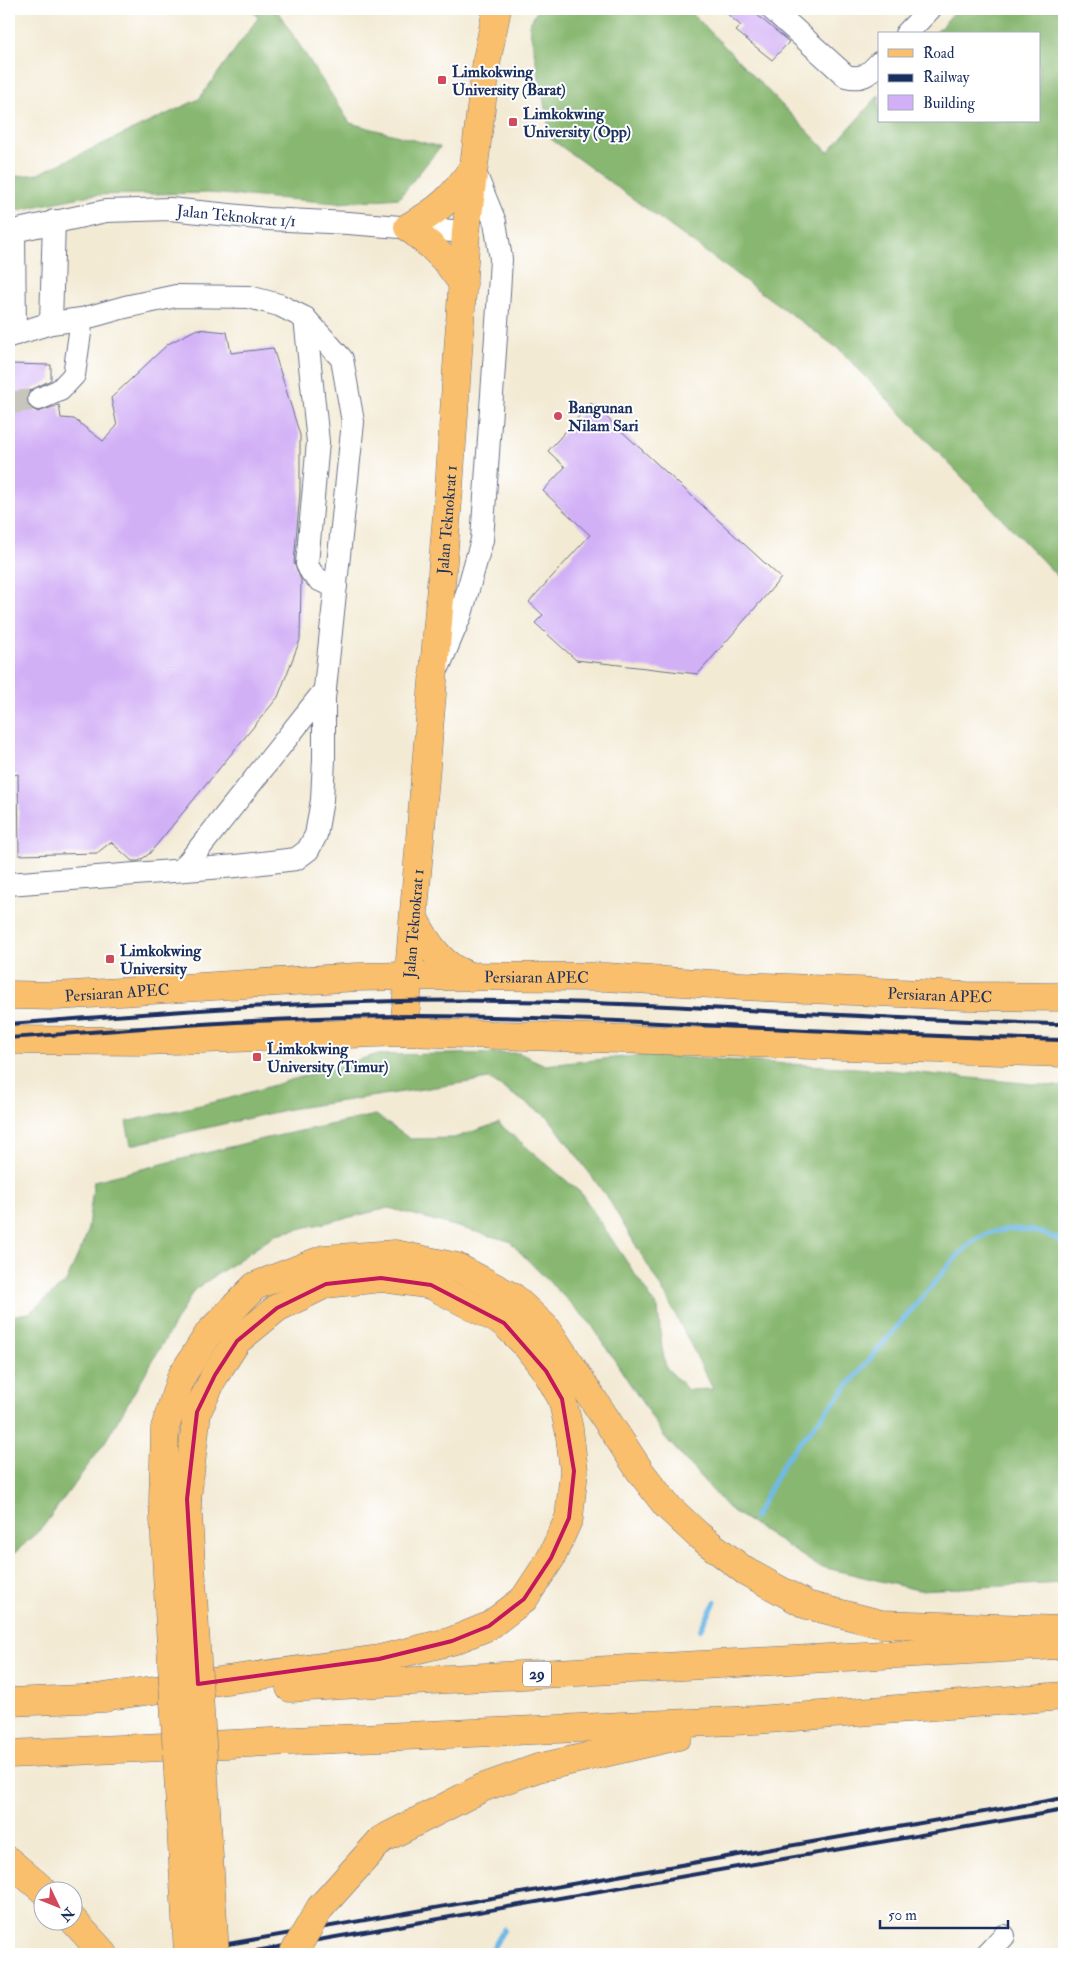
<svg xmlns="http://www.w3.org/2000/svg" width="1073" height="1963" font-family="'IM FELL Double Pica',serif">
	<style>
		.forest { fill: #87b770; stroke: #517367 }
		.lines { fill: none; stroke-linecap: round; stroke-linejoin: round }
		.stream { stroke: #6fb9e8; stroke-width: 5 }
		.building { fill: #d2b0f6 }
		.minor-tunnel { stroke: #c8c5bc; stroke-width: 22; stroke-dasharray: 22 11; stroke-linecap: butt }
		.minor-casing { stroke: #677087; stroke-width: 24 }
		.major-casing { stroke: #677087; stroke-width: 29 }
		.highway-casing { stroke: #677087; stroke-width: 29 }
		.minor { stroke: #fff; stroke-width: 22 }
		.major { stroke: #f9bf6d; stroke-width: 28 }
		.highway { stroke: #f9bf6d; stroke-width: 28 }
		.rail { stroke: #1b2f5e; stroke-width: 4 }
		.major-bridge-casing { stroke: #677087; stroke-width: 29; stroke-linecap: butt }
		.highway-bridge-casing { stroke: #677087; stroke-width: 29; stroke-linecap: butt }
		.major-bridge { stroke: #f9bf6d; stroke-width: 28 }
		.highway-bridge { stroke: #f9bf6d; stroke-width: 28 }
		.marked { fill: none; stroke: #c2185b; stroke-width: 4; stroke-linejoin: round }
		.poi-dot { fill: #d1495b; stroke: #fff; stroke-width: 2 }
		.labels { text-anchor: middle; stroke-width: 4; stroke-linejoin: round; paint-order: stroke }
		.shield { fill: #fff; stroke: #5f6d8e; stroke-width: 1 }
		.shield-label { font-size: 15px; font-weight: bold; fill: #1b2f5e }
		.poi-label { font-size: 16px; font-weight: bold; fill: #1b2f5e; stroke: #fff; text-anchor: start }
		.street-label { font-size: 16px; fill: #1b2f5e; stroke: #fff }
	</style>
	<rect width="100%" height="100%" fill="#fff"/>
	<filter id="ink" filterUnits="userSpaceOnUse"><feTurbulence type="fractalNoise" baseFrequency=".02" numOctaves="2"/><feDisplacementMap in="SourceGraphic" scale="10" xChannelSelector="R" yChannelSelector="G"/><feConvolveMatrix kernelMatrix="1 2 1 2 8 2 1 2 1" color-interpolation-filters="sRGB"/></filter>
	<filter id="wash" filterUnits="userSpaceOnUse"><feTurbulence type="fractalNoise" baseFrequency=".0096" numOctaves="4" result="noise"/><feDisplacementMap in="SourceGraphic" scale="20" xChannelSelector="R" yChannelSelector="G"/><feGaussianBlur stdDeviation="1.12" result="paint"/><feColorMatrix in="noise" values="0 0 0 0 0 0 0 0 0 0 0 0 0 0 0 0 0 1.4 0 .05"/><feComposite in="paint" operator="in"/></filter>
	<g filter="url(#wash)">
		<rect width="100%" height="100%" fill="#f3ead4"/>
		<!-- forest -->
		<g class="forest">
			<polygon points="252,9 276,9 350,123 440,147 399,198 338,203 208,193 90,195 9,212 9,177 38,174 199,99 258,18"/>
			<polygon points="538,9 688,9 828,152 879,95 879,121 1039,121 1039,34 935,34 957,9 1064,9 1064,583 840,350 551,139 529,25"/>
			<polygon points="519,1053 545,1065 644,1055 888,1070 1064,1087 1064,1583 918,1590 818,1566 728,1508 664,1436 591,1324 509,1241 389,1208 277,1234 194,1290 105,1442 42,1528 9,1558 9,1316 29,1313 66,1282 87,1234 94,1181 258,1140 376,1115 410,1139 454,1138 498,1123 581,1193 658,1309 662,1348 666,1367 688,1390 713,1389 667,1298 609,1200 549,1118 489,1079 289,1109 131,1145 126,1122 227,1099 375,1055"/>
		</g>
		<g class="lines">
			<!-- stream -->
			<g class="stream">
				<path d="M754,1518L786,1459L955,1258C962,1252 968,1245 976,1240C1000,1223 1040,1228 1064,1243"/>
				<polyline points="700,1630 715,1602"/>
				<polyline points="490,1954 504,1929"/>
			</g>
		</g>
		<g id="blocks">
			<!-- building -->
			<g class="building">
				<polygon points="722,9 750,9 789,42 772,60 736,31 741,26"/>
				<polygon points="197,329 227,332 231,353 273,348 300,435 300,492 294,563 301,580 300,640 278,697 149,854 139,861 132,861 111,842 97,853 19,855 18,774 9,776 9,364 51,365 51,380 29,391 26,397 27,402 17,410 30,408 38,412 59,405 61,418 74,419 103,441 117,426 111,398 168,344"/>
				<polygon points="591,403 781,578 698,674 576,660 535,623 543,615 529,602 590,535 543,491 565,467 548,451"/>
			</g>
		</g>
	</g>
	<g filter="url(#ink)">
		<use href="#blocks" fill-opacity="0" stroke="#677087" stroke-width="1"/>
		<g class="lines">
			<!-- minor-tunnel -->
			<polyline class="minor-tunnel" points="9,403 39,399"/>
			<!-- minor casing -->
			<g class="minor-casing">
				<g id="minor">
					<path d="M772,9L846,76C862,80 868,75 879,63"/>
					<polyline points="906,34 930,9"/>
					<polyline points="14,231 15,334"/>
					<path id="s1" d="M9,232L106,211L170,209L268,219L348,223L466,232"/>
					<path d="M305,318L318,442L307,564C313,579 321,582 336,586"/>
					<polyline points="51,323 54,221"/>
					<polyline points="9,336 51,323 82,319 125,307 176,296 249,297 279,305 305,318 342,359 353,422 324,698 324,759 322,800 316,835 308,850 296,859 236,866 9,884"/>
					<polyline points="39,399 60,390 74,375 82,319"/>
					<polyline points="439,666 461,614 482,540 499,293 501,259 495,222 473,168"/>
					<polyline points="182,870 325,690"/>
					<polyline points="987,1954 1004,1936"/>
				</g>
			</g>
			<!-- major casing -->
			<g class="major-casing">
				<g id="major">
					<path d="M463,284L447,262L431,246L408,227C440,210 453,197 473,168"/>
					<path d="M414,918C423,936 434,955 450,966C456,971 465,974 472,977"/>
					<path id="s2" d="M9,995L57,996L357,977L410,976L606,977L742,986L967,996L1064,997"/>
					<path id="s3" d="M404,1032L449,489L466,232L487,59L497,9"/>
					<polyline points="9,1040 143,1041 404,1032 1064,1053"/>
				</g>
			</g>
			<!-- highway casing -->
			<g class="highway-casing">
				<g id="highway">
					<polyline points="163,1501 165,1428 181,1377 209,1333 255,1286 324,1259 395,1254 457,1267 513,1297 547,1329 640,1471 666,1505 698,1535 745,1571 807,1605 881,1624 1064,1630"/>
					<polyline points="290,1688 1058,1645"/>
					<polyline points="88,1699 379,1659 452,1641 489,1626 524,1599 551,1558 569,1518 574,1471 569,1429 562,1399 546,1371 526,1345 504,1323 431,1285 381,1278 326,1284 277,1308 237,1341 215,1375 197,1412 187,1499"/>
					<polyline points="9,1702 105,1698"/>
					<polyline points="9,1754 755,1720 1064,1696"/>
					<polyline points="381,1840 482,1788 538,1768 678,1736"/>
					<polyline points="9,1861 43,1890"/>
					<polyline points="72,1919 104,1954"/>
				</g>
			</g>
			<!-- minor -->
			<use href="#minor" class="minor"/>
			<!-- major -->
			<use href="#major" class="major"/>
			<!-- highway -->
			<use href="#highway" class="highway"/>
			<!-- rail -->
			<g class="rail">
				<path d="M9,1024C175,1011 341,998 507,1001C693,1003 878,1021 1064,1024"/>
				<path d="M9,1038C146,1028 285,1016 422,1016C637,1017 850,1036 1064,1040"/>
				<polyline points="171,1954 1064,1798"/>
				<polyline points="238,1954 1064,1810"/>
			</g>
			<!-- major-bridge casing -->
			<g class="major-bridge-casing">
				<g id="major-bridge">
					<polyline points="187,1499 215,1954"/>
					<polyline points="163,1501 188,1954"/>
				</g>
			</g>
			<!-- highway-bridge casing -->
			<g class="highway-bridge-casing">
				<polyline id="highway-bridge" points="293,1954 320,1908 381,1840"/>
			</g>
			<!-- major-bridge -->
			<use href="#major-bridge" class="major-bridge"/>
			<!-- highway-bridge -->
			<use href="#highway-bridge" class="highway-bridge"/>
		</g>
	</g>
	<!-- marked area -->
	<path class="marked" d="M381,1278L431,1285L504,1323L546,1371L562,1399L574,1471L569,1518L551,1558L524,1599L489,1626L452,1641L379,1659L198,1684L187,1499L197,1412L215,1375L237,1341L277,1308L326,1284Z"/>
	<!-- markers -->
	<g class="poi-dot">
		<rect x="437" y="75" width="10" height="10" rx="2.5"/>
		<rect x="508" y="117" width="10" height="10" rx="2.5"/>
		<circle cx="558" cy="416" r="5"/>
		<rect x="105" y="954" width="10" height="10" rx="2.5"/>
		<rect x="252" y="1052" width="10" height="10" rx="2.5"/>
	</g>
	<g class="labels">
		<!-- shield labels -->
		<rect class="shield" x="523" y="1661.5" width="28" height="25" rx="4"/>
		<g class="shield-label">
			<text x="537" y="1679">29</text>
		</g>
		<!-- poi labels -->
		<g class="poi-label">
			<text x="452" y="77">Limkokwing<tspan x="452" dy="18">University (Barat)</tspan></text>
			<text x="523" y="119">Limkokwing<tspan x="523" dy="18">University (Opp)</tspan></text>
			<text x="568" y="413">Bangunan<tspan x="568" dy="18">Nilam Sari</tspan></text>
			<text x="120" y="956">Limkokwing<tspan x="120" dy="18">University</tspan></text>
			<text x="267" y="1054">Limkokwing<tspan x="267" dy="18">University (Timur)</tspan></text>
		</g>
		<!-- street labels -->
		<g class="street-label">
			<text dy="6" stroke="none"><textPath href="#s1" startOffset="230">Jalan Teknokrat 1/1</textPath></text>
			<text dy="6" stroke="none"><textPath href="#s3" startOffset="514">Jalan Teknokrat 1</textPath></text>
			<text dy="6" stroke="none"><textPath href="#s3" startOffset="109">Jalan Teknokrat 1</textPath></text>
			<text dy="6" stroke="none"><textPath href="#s2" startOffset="528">Persiaran APEC</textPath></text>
			<text dy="6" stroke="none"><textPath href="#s2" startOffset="108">Persiaran APEC</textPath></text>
			<text dy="6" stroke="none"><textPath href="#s2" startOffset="932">Persiaran APEC</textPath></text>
		</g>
	</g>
	<!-- margin -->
	<rect width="1073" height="1963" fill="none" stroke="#fff" stroke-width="30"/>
	<!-- legend -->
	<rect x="878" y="32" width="162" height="90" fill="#ffffff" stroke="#a4acbf"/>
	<rect x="888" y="49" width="25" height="8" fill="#f9bf6d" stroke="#a4acbf"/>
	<text x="923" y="58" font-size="15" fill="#1b2f5e">Road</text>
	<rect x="888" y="74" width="25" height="8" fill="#1b2f5e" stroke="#a4acbf"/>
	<text x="923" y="82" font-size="15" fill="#1b2f5e">Railway</text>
	<rect x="888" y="95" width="25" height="15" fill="#d2b0f6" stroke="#a4acbf"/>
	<text x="923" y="108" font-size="15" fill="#1b2f5e">Building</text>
	<!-- north arrow -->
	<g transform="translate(58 1906) rotate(133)"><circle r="24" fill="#ffffff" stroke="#a4acbf"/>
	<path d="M0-4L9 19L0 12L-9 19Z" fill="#d1495b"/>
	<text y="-8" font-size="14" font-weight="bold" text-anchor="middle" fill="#1b2f5e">N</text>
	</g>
	<!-- scale -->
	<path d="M880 1920v8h128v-8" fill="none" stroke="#1b2f5e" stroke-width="2.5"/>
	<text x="888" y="1920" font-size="15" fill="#1b2f5e" stroke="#ffffff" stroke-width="4" paint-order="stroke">50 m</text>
</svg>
